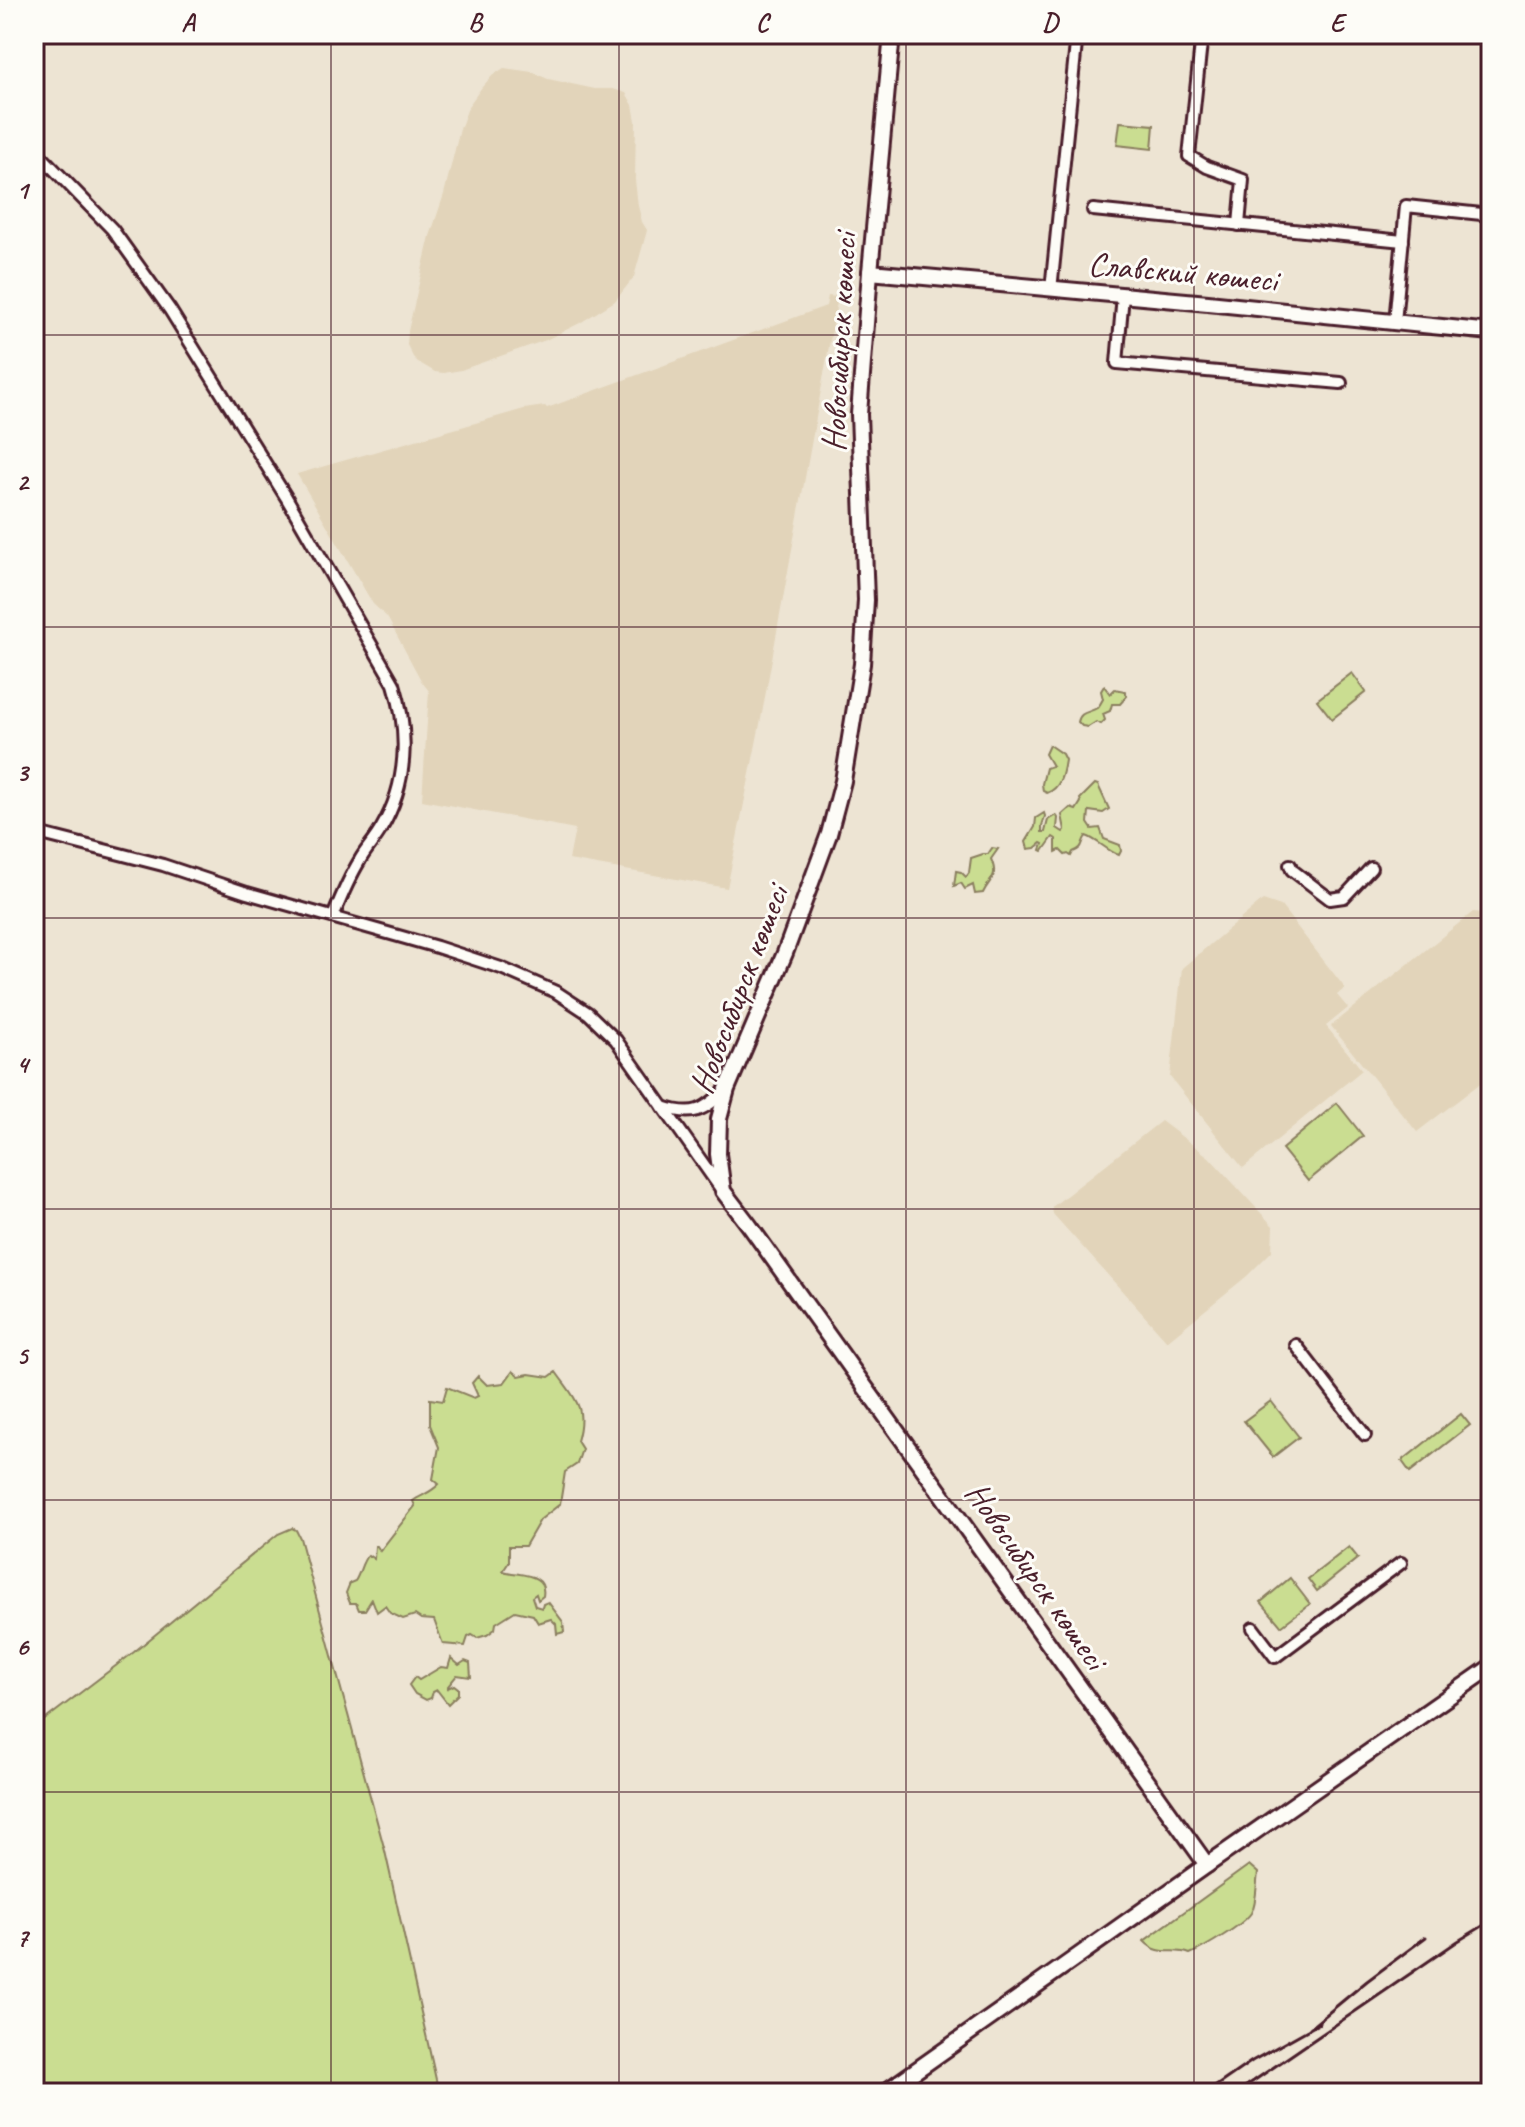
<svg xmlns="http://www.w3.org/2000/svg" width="1525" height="2127" font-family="Caveat,sans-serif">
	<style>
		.built { fill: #e2d4ba }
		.green { fill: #cadd91; stroke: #8a7e5e; stroke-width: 2 }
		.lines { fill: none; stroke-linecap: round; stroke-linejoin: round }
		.minor-casing { stroke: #4a1f2b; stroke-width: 16 }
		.tertiary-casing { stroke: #4a1f2b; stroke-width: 20 }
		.secondary-casing { stroke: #4a1f2b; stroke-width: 20 }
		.minor { stroke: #fdfcf7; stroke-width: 10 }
		.tertiary { stroke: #fdfcf7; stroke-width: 14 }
		.secondary { stroke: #fdfcf7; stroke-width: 14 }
		.rail { stroke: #4a1f2b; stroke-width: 3 }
		.grid { fill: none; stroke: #4a1f2b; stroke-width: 2; stroke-opacity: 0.55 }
		.labels { text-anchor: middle; stroke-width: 6; stroke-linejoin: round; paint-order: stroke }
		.street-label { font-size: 34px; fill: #4a1f2b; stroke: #fdfcf7 }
		.neatline { fill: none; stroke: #4a1f2b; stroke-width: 3 }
		.grid-label { font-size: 26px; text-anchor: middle; font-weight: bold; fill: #4a1f2b }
	</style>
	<rect width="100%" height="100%" fill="#ede4d3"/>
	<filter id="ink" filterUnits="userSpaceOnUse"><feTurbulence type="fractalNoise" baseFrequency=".0125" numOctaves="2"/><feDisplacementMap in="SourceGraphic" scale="16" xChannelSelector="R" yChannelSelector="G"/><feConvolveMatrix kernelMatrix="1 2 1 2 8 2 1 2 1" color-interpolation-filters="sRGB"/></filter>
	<g filter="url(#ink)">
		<!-- built -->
		<g class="built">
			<polygon points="504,68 532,72 548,79 595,89 613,89 626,93 633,105 636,121 635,180 638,206 642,222 647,230 646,234 634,277 615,301 580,323 546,340 461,370 444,373 435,372 418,362 413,357 407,345 408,331 430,236 444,194 460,129 469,105 482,87 493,75"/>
			<polygon points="828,296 838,297 761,719 727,888 569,860 575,829 422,800 429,691 422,682 387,617 373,604 297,474 524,409 545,406 547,408 826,306"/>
			<polygon points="1263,900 1281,906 1345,988 1337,995 1348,1008 1326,1026 1362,1070 1243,1168 1170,1077 1182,968"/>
			<polygon points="1473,912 1491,914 1491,1075 1417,1132 1331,1026"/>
			<polygon points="1161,1121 1209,1157 1273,1226 1272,1251 1247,1276 1167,1341 1053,1214 1052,1207"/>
		</g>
		<!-- green -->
		<g class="green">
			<polygon points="1120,122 1154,125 1152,149 1117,145"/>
			<polygon points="1352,673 1366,692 1332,719 1317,700"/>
			<path d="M1104,686L1110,694L1115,689L1125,691L1127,696L1120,704H1112L1110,711L1103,714L1105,720L1101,724L1096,722L1088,727L1082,726L1078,722C1080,711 1089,713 1097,708C1098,707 1102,701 1103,699L1101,691Z"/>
			<path d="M1049,745L1062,754L1065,760C1063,773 1061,788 1047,793L1043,791L1042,784L1046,768L1052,766L1045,754Z"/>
			<path d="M1095,784L1098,785L1109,809L1103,813L1089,811L1088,823L1092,829L1100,828L1104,839L1120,845L1121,851L1119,855C1107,851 1098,840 1086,836C1080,845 1085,847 1073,852L1071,856L1068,854L1065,855L1060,850L1056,852V839L1053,837L1043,851L1041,850L1043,844L1041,843L1035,848L1028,849L1026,842L1035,827L1036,818L1044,813L1045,816L1042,826V832H1045L1048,820L1056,815L1058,818L1057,828L1063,832L1065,830L1062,815L1070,808L1076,810L1081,802L1080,799Z"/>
			<path d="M992,848L998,849L991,859C999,878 990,878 983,893L975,894L973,885L965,889L961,883L954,886L956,871L961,872L966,877L969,873L971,858L983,854H988Z"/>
			<polygon points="1337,1103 1363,1136 1308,1181 1282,1149"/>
			<path d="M513,1371L519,1376L529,1374L549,1377L556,1372C575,1399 587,1406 577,1441L582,1449L577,1464L565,1472L560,1504L540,1520L525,1546H509V1562L503,1571C520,1576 547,1572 543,1596L538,1600L536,1594L532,1597L535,1606L542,1608L543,1604L548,1602L563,1622L564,1632L557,1634L556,1624L551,1619L538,1623L533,1615L515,1611L496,1623L495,1629L487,1635L477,1638L472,1635L468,1637L465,1646L443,1644L434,1620L421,1619L415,1615L403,1619L390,1613L385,1606L377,1612L372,1599L365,1610H359L356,1603H350L346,1593L350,1583L355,1581C360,1574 362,1560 368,1555L374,1559L375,1546H377L380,1551L415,1506L413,1501C422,1495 432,1492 439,1484L433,1479L439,1447L430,1425V1399L443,1401L447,1387L474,1398L478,1396L472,1383L478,1376L487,1385L504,1383Z"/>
			<polygon points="1271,1401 1299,1437 1273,1457 1244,1421"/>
			<polygon points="1461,1414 1470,1425 1410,1472 1402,1461"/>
			<polygon points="292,1528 296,1530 300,1538 385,1851 439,2093 34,2093 34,1728 134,1652 278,1534"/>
			<polygon points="1349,1547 1358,1558 1317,1591 1308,1579"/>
			<polygon points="1290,1578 1310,1604 1281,1626 1261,1602"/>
			<polygon points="451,1658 459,1665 465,1661 470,1663 471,1677 457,1675 448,1686 448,1688 454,1685 458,1688 458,1694 448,1704 437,1690 433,1692 431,1698 426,1700 415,1694 409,1685 415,1677 419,1680 441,1667 448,1668"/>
			<path d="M1249,1865L1258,1873C1256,1885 1257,1903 1251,1913C1243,1925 1204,1948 1190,1954C1174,1947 1160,1958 1144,1941Z"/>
		</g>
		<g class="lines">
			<!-- minor casing -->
			<g class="minor-casing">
				<g id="minor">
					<polyline points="1202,34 1189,156 1207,167 1243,180 1239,225"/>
					<path d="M34,146L41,156L112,229L170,310L286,497L394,684C409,732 408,784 381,829C375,840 366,849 360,860C349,878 341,897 333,917"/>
					<polyline points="1093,210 1403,241"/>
					<polyline points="1051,290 1077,34"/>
					<polyline points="1123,295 1117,363 1341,383"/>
					<polyline points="1395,322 1406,206 1491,215"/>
					<polyline points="34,832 163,865 247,893 437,947 501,968 556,992 588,1013 616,1040 721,1189"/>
					<polyline points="1290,865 1292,870 1330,899 1344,897 1371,868"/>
					<path d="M663,1107C694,1117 703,1111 726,1090"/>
					<polyline points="1296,1345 1365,1435"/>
					<polyline points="1253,1628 1275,1657 1401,1563"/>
				</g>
			</g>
			<!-- tertiary casing -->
			<g class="tertiary-casing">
				<g id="tertiary">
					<polyline points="870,272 1208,303 1491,332"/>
					<polyline points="1207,1865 1491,1667"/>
				</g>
			</g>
			<!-- secondary casing -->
			<g class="secondary-casing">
				<polyline id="secondary" points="884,2093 1207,1865 749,1225 723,1191 718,1154 719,1119 727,1089 785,953 829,834 843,781 862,664 866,600 859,414 870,272 892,34"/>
			</g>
			<!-- minor -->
			<use href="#minor" class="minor"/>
			<!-- tertiary -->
			<use href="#tertiary" class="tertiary"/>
			<!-- secondary -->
			<use href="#secondary" class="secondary"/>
			<!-- rail -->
			<g class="rail">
				<polyline points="1310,2028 1367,1981 1426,1937"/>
				<polyline points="1206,2093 1252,2061 1320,2023"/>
				<polyline points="1236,2093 1458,1941 1491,1921"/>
			</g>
		</g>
	</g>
	<!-- grid -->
	<path class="grid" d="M331,34V2093M619,34V2093M906,34V2093M1194,34V2093M34,335H1491M34,627H1491M34,918H1491M34,1209H1491M34,1500H1491M34,1792H1491"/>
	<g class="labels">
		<!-- street labels -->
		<g class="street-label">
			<text transform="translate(1183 271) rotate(5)" y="12">Славский көшесі</text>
			<text transform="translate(838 342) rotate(-87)" y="12">Новосибирск көшесі</text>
			<text transform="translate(738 989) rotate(-69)" y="12">Новосибирск көшесі</text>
			<text transform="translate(1037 1575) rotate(55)" y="12">Новосибирск көшесі</text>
		</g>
	</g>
	<!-- margin -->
	<rect width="1525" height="2127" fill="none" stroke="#fdfcf7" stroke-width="88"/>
	<rect x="44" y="44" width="1437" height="2039" class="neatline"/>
	<g class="grid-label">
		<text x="188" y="31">A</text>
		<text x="475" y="31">B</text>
		<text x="762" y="31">C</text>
		<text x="1050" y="31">D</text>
		<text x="1337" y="31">E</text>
		<text x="22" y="199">1</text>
		<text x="22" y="490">2</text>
		<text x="22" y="781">3</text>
		<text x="22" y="1073">4</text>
		<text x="22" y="1364">5</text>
		<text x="22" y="1655">6</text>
		<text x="22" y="1946">7</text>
	</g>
</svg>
